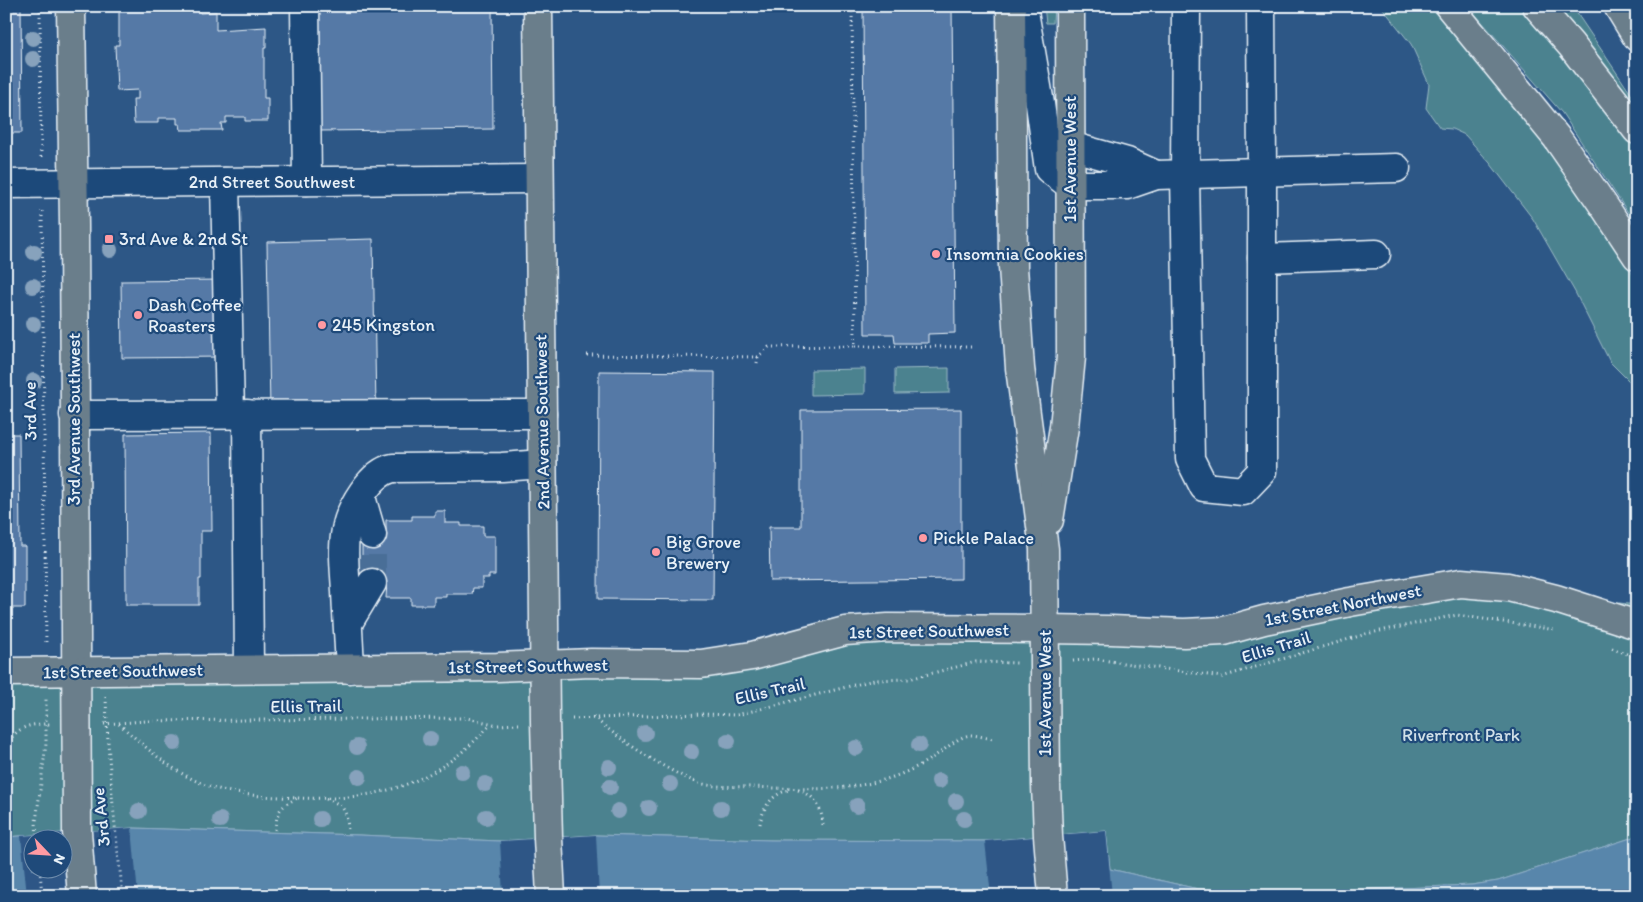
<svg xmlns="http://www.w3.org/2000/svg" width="1643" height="902" font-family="Itim,sans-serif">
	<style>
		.green { fill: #4c828f; stroke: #9abac4 }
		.water { fill: #5986ab; stroke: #92b1ca; fill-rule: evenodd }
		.pier { fill: #2d5786; fill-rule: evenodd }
		.building { fill: #5579a6; stroke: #e8f1f8 }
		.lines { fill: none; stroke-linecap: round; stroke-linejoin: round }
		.minor-tunnel { stroke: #496e97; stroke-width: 28; stroke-dasharray: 28 14; stroke-linecap: butt }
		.minor-casing { stroke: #e8f1f8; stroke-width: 31 }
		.major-casing { stroke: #e8f1f8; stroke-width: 31 }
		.highway-casing { stroke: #e8f1f8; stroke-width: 31 }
		.path { stroke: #e8f1f8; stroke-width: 3; stroke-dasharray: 1 4; stroke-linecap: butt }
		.minor { stroke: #1f4a7a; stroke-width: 28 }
		.major { stroke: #6b7e8b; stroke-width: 28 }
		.highway { stroke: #6b7e8b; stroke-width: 28 }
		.tree { fill: #87a2bc }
		.poi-dot { fill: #ff9aa2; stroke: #1f4a7a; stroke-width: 2 }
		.labels { text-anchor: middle; stroke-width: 4.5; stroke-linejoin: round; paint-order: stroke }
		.street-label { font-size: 18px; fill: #e8f1f8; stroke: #1f4a7a }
		.poi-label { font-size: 18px; fill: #e8f1f8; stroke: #1f4a7a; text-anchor: start }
		.park-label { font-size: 18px; fill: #d1e0e8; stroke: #1f4a7a }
	</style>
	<rect width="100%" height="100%" fill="#2d5786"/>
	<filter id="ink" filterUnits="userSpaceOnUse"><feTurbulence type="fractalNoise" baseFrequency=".02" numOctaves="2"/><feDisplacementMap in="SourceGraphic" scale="10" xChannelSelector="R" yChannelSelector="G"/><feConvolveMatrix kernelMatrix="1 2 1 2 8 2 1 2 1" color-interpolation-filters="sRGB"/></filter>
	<g filter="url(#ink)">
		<!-- green -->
		<g class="green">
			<polygon points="1044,6 1054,6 1053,23 1046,23"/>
			<polygon points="1381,6 1429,6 1469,49 1512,102 1601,224 1637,281 1637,389 1610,362 1575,292 1533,219 1490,163 1465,135 1452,129 1440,128 1426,108 1429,84 1411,44"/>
			<polygon points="1468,6 1521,6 1577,71 1637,151 1637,226 1562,113"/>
			<polygon points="1553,6 1572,6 1637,103 1637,110"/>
			<polygon points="949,368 949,393 895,394 895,369"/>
			<polygon points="865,369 865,394 811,395 811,370"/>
			<polygon points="1529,593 1637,605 1637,836 1498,881 1472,885 1261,894 1198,889 1110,869 1106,831 985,841 771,840 596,835 500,841 359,835 132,828 6,837 6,672 591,663 814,640 1184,633 1350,602"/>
		</g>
		<!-- water -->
		<path class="water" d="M132,828L359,835L500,841L596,835L771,840L985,841L1106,831L1110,869L1198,889L1261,894L1472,885L1498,881L1637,836V896H6V837ZM32,840H62V870H32Z"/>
		<!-- pier -->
		<g class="pier">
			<path d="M132,828L138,896H27L21,836ZM32,840H62V870H32Z"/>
			<polygon points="1106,831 1112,896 991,896 985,841"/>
			<polygon points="596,835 599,896 503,896 500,841"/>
		</g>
		<!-- building -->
		<g class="building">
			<polygon points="6,6 21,6 22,133 6,133"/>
			<polygon points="119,6 200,6 200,13 216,12 216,30 266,27 266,48 264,48 264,98 268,98 268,121 245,121 245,117 226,117 226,123 221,123 222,130 181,130 180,124 177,124 177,118 158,118 158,123 134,123 133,99 138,99 138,90 117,91 115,45 119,45"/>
			<polygon points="318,6 492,6 493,129 319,131"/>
			<polygon points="863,6 952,6 955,333 928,334 928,343 895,343 894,334 865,334"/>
			<polygon points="373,239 376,408 270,410 267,242"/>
			<polygon points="223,280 223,357 122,358 121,281"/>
			<polygon points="599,371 715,372 713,600 598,599"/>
			<polygon points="961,409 961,579 770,581 769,527 801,527 801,410"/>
			<polygon points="211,433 212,531 201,531 201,579 199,579 199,605 126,605 125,434"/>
			<polygon points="6,434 19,434 20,546 25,546 25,608 6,608"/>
			<polygon points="435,511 445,511 445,523 461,523 461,526 483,526 483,536 495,536 495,575 489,575 489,578 482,578 482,588 473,588 472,594 446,594 446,597 434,597 434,605 411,605 411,598 386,598 387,583 362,583 362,535 386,535 386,520 412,520 412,516 435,516"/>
		</g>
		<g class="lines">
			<!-- minor-tunnel -->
			<polyline class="minor-tunnel" points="372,583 372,535"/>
			<!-- minor casing -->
			<g class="minor-casing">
				<g id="minor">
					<polyline points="305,6 307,181"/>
					<polyline points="1023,6 1040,104 1049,169 1070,185 1127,185 1156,175 1396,168"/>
					<polyline points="1186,6 1185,175 1190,459 1204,487 1243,491 1262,471 1262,172 1261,6"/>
					<polyline points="1070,146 1127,162 1156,175"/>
					<polyline points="225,182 230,414"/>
					<polyline points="6,184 539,179"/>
					<polyline points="1262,258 1376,254"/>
					<polyline points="247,414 249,669"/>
					<polyline points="74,415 542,414"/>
					<polyline points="361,497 372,535"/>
					<polyline points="348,623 372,583"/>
					<path d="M350,669C349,643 347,617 346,591C345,572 342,549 346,530C350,508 371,472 393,468L502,467L542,464"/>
				</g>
			</g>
			<!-- major casing -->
			<g class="major-casing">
				<g id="major">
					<polyline points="71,6 74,226 77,832 82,896"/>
					<polyline points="538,6 545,721 548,838 551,896"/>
					<polyline points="1011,6 1013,267 1020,368 1044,549 1046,785 1048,836 1053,896"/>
					<polyline points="1049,520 1064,427 1071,357 1070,6"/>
					<polyline points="6,672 497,667 591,663 701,664 752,656 845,631 888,628 1045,629 1111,630 1184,633 1224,631 1264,620 1350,602 1461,583 1508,587 1556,599 1637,625"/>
				</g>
			</g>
			<!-- highway casing -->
			<g class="highway-casing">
				<g id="highway">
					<polyline points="1449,6 1557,138 1606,209 1637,256"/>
					<polyline points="1537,6 1571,45 1637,130"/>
					<polyline points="1618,6 1637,37"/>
				</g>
			</g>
			<!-- path -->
			<g class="path">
				<polyline points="40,6 41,157"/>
				<polyline points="42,211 46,645"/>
				<polyline points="855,346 975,347"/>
				<polyline points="587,355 758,357"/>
				<polyline points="757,363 758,357 769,347 855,346 852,6"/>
				<polyline points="1612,648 1637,658"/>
				<polyline points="1073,661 1095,659 1222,677 1366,634 1457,615 1556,630"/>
				<path d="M106,697C108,764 115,830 123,896"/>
				<path d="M593,717C621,740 663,769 696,782C713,788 733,786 752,787C802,789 854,793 901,774C914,769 926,762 938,754C947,748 958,737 970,735C977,735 986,738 993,739"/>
				<polyline points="572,719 702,714 737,715 874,680 909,679 976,662 1017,663"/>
				<polyline points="104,724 146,721 467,718 498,725 519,724"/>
				<path d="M119,724C146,747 171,772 206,785C230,794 255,796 281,797C367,803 431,791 491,724"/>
				<path d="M6,745C19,726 28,724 50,724"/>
				<path d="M798,790C815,795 822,808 823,825"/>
				<path d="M326,799C346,805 347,813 348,832"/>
				<path d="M760,824C763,807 772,794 789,790"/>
				<path d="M275,830C277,810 280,807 297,798"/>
				<polyline points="37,840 36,822 46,744 46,698"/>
				<polyline points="40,870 42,896"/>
			</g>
			<!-- minor -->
			<use href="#minor" class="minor"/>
			<!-- major -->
			<use href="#major" class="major"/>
			<!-- highway -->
			<use href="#highway" class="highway"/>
		</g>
		<!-- trees -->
		<g class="tree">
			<circle cx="33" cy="38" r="8"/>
			<circle cx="33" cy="59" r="8"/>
			<circle cx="110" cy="250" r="8"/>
			<circle cx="34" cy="252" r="8"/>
			<circle cx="33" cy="286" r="8"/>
			<circle cx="33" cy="324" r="8"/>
			<circle cx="34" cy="381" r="8"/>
			<circle cx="645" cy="733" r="8"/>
			<circle cx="430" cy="739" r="8"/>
			<circle cx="728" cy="741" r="8"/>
			<circle cx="174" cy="743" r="8"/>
			<circle cx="919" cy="745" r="8"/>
			<circle cx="357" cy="747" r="8"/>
			<circle cx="856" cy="748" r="8"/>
			<circle cx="691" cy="752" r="8"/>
			<circle cx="609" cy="767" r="8"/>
			<circle cx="462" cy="772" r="8"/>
			<circle cx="359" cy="777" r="8"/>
			<circle cx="939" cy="781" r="8"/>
			<circle cx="485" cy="784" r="8"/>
			<circle cx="670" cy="784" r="8"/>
			<circle cx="610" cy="787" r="8"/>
			<circle cx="956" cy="801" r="8"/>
			<circle cx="857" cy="806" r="8"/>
			<circle cx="649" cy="808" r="8"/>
			<circle cx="721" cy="808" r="8"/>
			<circle cx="139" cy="811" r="8"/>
			<circle cx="618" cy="811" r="8"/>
			<circle cx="486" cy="817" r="8"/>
			<circle cx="320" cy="819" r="8"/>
			<circle cx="964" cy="819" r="8"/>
			<circle cx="220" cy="820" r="8"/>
		</g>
	</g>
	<!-- markers -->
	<g class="poi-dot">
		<rect x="104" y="234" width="10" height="10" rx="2.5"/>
		<circle cx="936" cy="254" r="5"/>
		<circle cx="138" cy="315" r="5"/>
		<circle cx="322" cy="325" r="5"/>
		<circle cx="923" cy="538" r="5"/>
		<circle cx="656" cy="552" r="5"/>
	</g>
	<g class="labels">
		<!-- street labels -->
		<g class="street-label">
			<text transform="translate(1070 159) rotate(-90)" y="6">1st Avenue West</text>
			<text x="272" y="188">2nd Street Southwest</text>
			<text transform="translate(30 411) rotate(-91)" y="6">3rd Ave</text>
			<text transform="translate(74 419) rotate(-90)" y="6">3rd Avenue Southwest</text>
			<text transform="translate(542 422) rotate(-91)" y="6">2nd Avenue Southwest</text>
			<text transform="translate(1343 605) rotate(-11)" y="6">1st Street Northwest</text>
			<text transform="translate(929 631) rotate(-1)" y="6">1st Street Southwest</text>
			<text transform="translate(1276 647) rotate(-17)" y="6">Ellis Trail</text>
			<text transform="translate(528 666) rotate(-1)" y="6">1st Street Southwest</text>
			<text transform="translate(123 671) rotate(-1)" y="6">1st Street Southwest</text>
			<text transform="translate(770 691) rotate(-13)" y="6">Ellis Trail</text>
			<text transform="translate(1045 693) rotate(-90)" y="6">1st Avenue West</text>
			<text transform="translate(306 706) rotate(-1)" y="6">Ellis Trail</text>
			<text transform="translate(101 817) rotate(-96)" y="6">3rd Ave</text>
		</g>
		<!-- poi labels -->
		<g class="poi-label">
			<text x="119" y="245">3rd Ave &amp; 2nd St</text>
			<text x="946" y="260">Insomnia Cookies</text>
			<text x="148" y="311">Dash Coffee<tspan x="148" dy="21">Roasters</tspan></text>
			<text x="332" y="331">245 Kingston</text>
			<text x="933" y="544">Pickle Palace</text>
			<text x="666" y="548">Big Grove<tspan x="666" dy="21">Brewery</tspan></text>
		</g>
		<!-- park labels -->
		<g class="park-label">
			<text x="1461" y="741">Riverfront Park</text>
		</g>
	</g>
	<!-- margin -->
	<rect width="1643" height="902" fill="none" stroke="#1f4a7a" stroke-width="25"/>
	<rect x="12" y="12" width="1618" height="877" fill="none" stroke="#e8f1f8" stroke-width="2" filter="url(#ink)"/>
	<!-- north arrow -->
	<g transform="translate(48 854) rotate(115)"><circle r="24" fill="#1f4a7a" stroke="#6f8dac"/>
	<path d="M0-4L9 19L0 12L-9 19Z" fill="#ff9aa2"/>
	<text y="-8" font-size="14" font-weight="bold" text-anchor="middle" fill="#e8f1f8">N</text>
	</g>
</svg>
